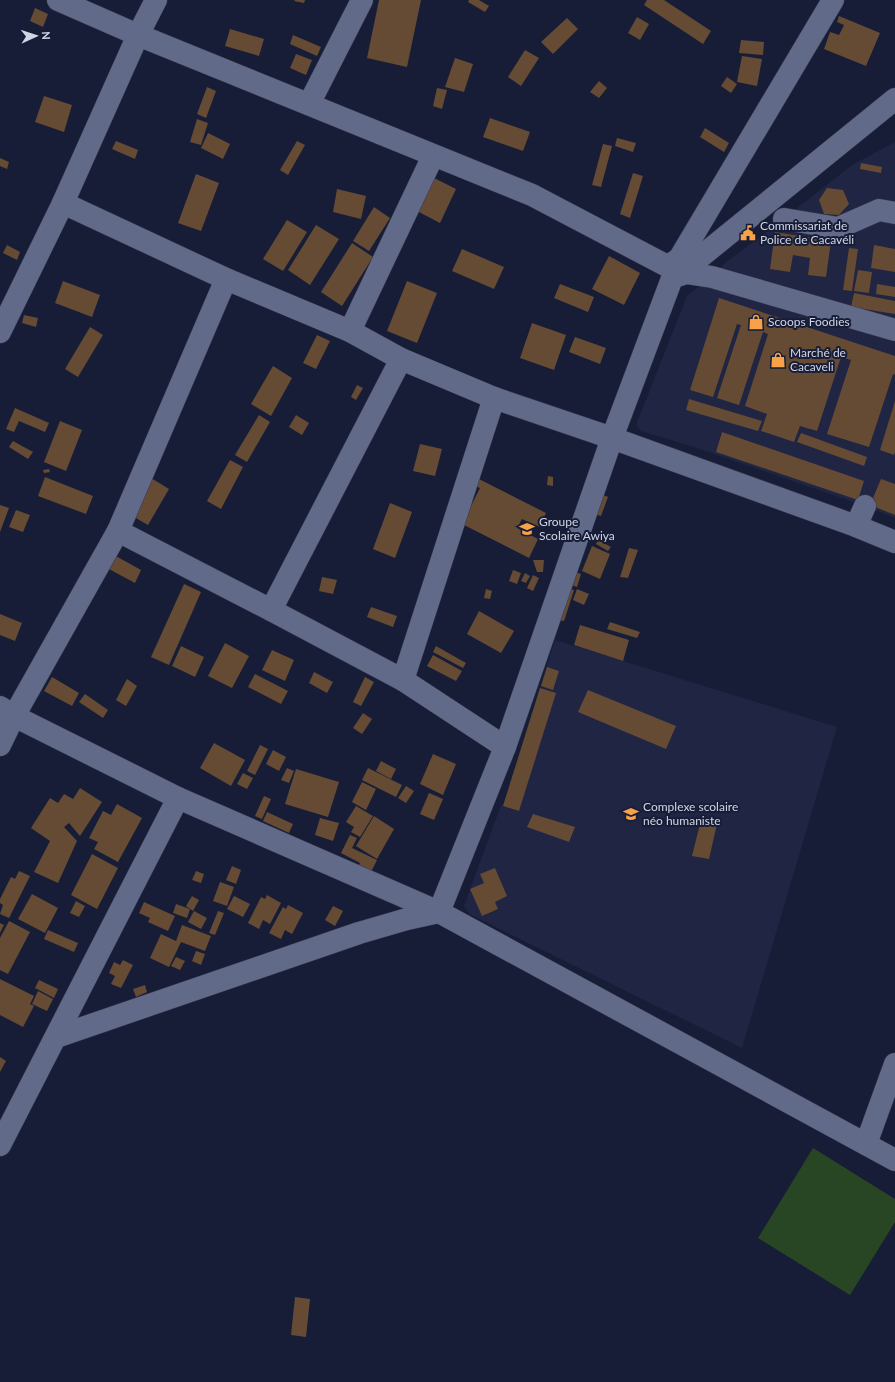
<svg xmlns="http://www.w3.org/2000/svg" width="895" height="1382" font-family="Lato,sans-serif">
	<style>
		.built { fill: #1f2543 }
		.green { fill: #284624 }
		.building { fill: #654b34 }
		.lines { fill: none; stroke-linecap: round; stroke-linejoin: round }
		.minor-casing { stroke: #35384d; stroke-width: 23 }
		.minor { stroke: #626a89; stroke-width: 22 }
		.labels { text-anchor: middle; stroke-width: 4; stroke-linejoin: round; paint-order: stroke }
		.poi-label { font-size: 12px; fill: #d0d5e7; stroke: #171d36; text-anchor: start }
	</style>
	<rect width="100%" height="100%" fill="#171d36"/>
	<!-- built -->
	<g class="built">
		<polygon points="895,142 895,518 865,506 697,448 641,431 636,425 687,296 712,277 725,263 768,231 852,165"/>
		<polygon points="555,640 837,727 742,1048 469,914 464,906 501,805 503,805"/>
	</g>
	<!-- green -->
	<polygon class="green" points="813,1148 895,1199 895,1222 850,1295 758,1238"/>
	<!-- building -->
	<g class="building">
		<polygon points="295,0 305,0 304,3 294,1"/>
		<polygon points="379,0 421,0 407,67 367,58"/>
		<polygon points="469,0 479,0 489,6 485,12 468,2"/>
		<polygon points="647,0 664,0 711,31 703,44 644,5"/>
		<polygon points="35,8 48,14 43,27 30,21"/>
		<polygon points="839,16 880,33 866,66 824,49 830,32 839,35 844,25 837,22"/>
		<polygon points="637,17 649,24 640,40 628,33"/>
		<polygon points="567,18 578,29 553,54 541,42"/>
		<polygon points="230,29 264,39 259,56 225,46"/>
		<polygon points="293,35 321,47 317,56 290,44"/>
		<polygon points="741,40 764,42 763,55 739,53"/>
		<polygon points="525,50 539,58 521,86 508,77"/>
		<polygon points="296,54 312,60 306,75 290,68"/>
		<polygon points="742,56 762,59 757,86 737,82"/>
		<polygon points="455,58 473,64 464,92 445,87"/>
		<polygon points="727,77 737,84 731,93 721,86"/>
		<polygon points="599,81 607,88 599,98 590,92"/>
		<polygon points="207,87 216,91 206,118 197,114"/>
		<polygon points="437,88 447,90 442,109 433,106"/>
		<polygon points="44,96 72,105 64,132 35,122"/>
		<polygon points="490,118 530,132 523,151 483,137"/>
		<polygon points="197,119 208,123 201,145 190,142"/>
		<polygon points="705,128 729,143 724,152 700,137"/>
		<polygon points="208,133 230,144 223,159 201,148"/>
		<polygon points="617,138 636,143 633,152 615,146"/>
		<polygon points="116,141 138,150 135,159 112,149"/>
		<polygon points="297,141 305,145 288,175 280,170"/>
		<polygon points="603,144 612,146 601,187 592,185"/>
		<polygon points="0,158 9,162 7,169 0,166"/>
		<polygon points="861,163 882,167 881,173 860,169"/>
		<polygon points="633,173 643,176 630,218 620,214"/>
		<polygon points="196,174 219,183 201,231 178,223"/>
		<polygon points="434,178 456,189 440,223 417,211"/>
		<polygon points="827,188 843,190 849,204 839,215 824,214 819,200"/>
		<polygon points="337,189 366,196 361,219 333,212"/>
		<polygon points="374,207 390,218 369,251 353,241"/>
		<polygon points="287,220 307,232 283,271 263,259"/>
		<polygon points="316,225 339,239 310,285 288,270"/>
		<polygon points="775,232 831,241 826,277 808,275 810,258 793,255 790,272 770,269"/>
		<polygon points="352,243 373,257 342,306 321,292"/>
		<polygon points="7,245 20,252 17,260 3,253"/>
		<polygon points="874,245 895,249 895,272 871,268"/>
		<polygon points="849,248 858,249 852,291 843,290"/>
		<polygon points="462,249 504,267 494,289 452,271"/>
		<polygon points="609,256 640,273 624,305 592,289"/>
		<polygon points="858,270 872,272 869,293 854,291"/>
		<polygon points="63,281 100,295 92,317 55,303"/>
		<polygon points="407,281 437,293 417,343 387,331"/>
		<polygon points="560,284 594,297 588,312 554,298"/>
		<polygon points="877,284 895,287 895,297 876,294"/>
		<polygon points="854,293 895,301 895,314 851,307"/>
		<polygon points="719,298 895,356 895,375 893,374 869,447 827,434 851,360 841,357 817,431 800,426 794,442 761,431 767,414 745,406 768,334 763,332 739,405 717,398 741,325 737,324 713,397 690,390"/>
		<polygon points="24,315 38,318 36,327 22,323"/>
		<polygon points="532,323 566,335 554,370 520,358"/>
		<polygon points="90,327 103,335 78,377 65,369"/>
		<polygon points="317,335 330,341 316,369 303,363"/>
		<polygon points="575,337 606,348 600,364 569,352"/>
		<polygon points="273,366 292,378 271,416 251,404"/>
		<polygon points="357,385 363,388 356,400 351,397"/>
		<polygon points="689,399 762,421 758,431 686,410"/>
		<polygon points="895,401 895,452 894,455 880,450"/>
		<polygon points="15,408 49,423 45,432 19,421 14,432 6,429"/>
		<polygon points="259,415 270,422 247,462 235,455"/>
		<polygon points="296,415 309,423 302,435 289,427"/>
		<polygon points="60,421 82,430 66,471 44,462"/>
		<polygon points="722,432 864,481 858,500 716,452"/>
		<polygon points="801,433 867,457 864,466 797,442"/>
		<polygon points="13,441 33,452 28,459 9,447"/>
		<polygon points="420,444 442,449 435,476 413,471"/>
		<polygon points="230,460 243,467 221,509 207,501"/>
		<polygon points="49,469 50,472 44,473 43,470"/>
		<polygon points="548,476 553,477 553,486 547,485"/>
		<polygon points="45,477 93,496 86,514 38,496"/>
		<polygon points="151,478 169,489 148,525 129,514"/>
		<polygon points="479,479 546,513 539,527 522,519 517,528 538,539 529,558 462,524 480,488 475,486"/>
		<polygon points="881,479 895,484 895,515 870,505"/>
		<polygon points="601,494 608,497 601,516 593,514"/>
		<polygon points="390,503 412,512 395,558 373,549"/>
		<polygon points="0,505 9,508 0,532"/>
		<polygon points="16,510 30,515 23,532 9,527"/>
		<polygon points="598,540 611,547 608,551 596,544"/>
		<polygon points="592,546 610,554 600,579 582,571"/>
		<polygon points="629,548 638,550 628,578 620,577"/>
		<polygon points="114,555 141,570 135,583 107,568"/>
		<polygon points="533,560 544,560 543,572 537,572"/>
		<polygon points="513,570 521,573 517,584 509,581"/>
		<polygon points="575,572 581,574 577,587 571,585"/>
		<polygon points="525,573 530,576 526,583 521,581"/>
		<polygon points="533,575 539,578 533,591 527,588"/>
		<polygon points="322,577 337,580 333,594 319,591"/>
		<polygon points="184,584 201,592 169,665 151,657"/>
		<polygon points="568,588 574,590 564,621 558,620"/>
		<polygon points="486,589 492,591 490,599 484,598"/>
		<polygon points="577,589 589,594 584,605 573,600"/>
		<polygon points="371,607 397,616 393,627 367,617"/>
		<polygon points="479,611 514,631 501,653 467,634"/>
		<polygon points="0,614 22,623 15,641 0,635"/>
		<polygon points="610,622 640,632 637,638 607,629"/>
		<polygon points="580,625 629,640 623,661 574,645"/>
		<polygon points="225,643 249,656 232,688 208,676"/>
		<polygon points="181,646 204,657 195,677 172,666"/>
		<polygon points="436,646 466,663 463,668 433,652"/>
		<polygon points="272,650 294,660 285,681 262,670"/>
		<polygon points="433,655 462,671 456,681 427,666"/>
		<polygon points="547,667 559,671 553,690 541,686"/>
		<polygon points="314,672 333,682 327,693 309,683"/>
		<polygon points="255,674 288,691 281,704 248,687"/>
		<polygon points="52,677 79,693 72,706 44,691"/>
		<polygon points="365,677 374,682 361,706 353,702"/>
		<polygon points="127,679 137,686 126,706 116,700"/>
		<polygon points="540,688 556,693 519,811 503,806"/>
		<polygon points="588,690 676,726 666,749 578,712"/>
		<polygon points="85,694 108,710 103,718 79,702"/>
		<polygon points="363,713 372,719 362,734 353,728"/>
		<polygon points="214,743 245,760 231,786 200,768"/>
		<polygon points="260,745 268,749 255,775 247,771"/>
		<polygon points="273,750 286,757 279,771 266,764"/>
		<polygon points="433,754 456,764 443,795 420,784"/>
		<polygon points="381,761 396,769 391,779 376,771"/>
		<polygon points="287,768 294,771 289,783 281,780"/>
		<polygon points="368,768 402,785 396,797 362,780"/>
		<polygon points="296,769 339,782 328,817 285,804"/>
		<polygon points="243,773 253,778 247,789 237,784"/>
		<polygon points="362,782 376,789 366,810 352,802"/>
		<polygon points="406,786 414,791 406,803 398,798"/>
		<polygon points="80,788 102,802 80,836 69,823 64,827 77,841 58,883 34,872 50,841 31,828 50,798 58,803 64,794 73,799"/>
		<polygon points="429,793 443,799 434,820 420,814"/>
		<polygon points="264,796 271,799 262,819 255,816"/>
		<polygon points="117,804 142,818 118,862 94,849 98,842 89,838 103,811 111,815"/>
		<polygon points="356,806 373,816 360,837 351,832 354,827 346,822"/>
		<polygon points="267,812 293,824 289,833 263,821"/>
		<polygon points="533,814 575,827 569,842 527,827"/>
		<polygon points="374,816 394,829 377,859 356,846"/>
		<polygon points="320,818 339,823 333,841 315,835"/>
		<polygon points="701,820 717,824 709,859 692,856"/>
		<polygon points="350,835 357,838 352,848 377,860 369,876 357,869 360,863 341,853"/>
		<polygon points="92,854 118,868 97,909 71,895"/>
		<polygon points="232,866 241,870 236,884 226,880"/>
		<polygon points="495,868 507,896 495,902 498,909 482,916 470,889 484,883 480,874"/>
		<polygon points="19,871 30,876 9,918 0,914 3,905 0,903 0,899 11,877 15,879"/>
		<polygon points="196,871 204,874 201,883 192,880"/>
		<polygon points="220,882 234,887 227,906 213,901"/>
		<polygon points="32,894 58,908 45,933 18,919"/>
		<polygon points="267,895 281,903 270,924 263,920 259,929 248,923 261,897 265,899"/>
		<polygon points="192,896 199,900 193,911 186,906"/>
		<polygon points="234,896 250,904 243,917 227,909"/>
		<polygon points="76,901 85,906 79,917 70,913"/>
		<polygon points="144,902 175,916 168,931 148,922 150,918 139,913"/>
		<polygon points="176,904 190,909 187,918 173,913"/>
		<polygon points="288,905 303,913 292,934 285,930 281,939 269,933 283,907 286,909"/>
		<polygon points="333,906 343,911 335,926 325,920"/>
		<polygon points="194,911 207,918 201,929 188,922"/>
		<polygon points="218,911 224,913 215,935 209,933"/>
		<polygon points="9,921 30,932 8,974 0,970 0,938"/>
		<polygon points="0,923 4,925 0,933"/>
		<polygon points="182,925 211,936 205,951 181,942 169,967 150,958 161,934 176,941"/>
		<polygon points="48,930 78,943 74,952 44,939"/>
		<polygon points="196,951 205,954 201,965 192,961"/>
		<polygon points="176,957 185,961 180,970 171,966"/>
		<polygon points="123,960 133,965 121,988 111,984 115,976 109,973 114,962 120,965"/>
		<polygon points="0,979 34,996 30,1004 34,1006 23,1027 0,1015"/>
		<polygon points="39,980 58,989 54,998 35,988"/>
		<polygon points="145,985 147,992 136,997 133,989"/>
		<polygon points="38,991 53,999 47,1011 32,1004"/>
		<polygon points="0,1057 6,1061 0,1072"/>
		<polygon points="295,1297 310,1299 306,1337 291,1335"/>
	</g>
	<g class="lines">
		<!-- minor casing -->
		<g class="minor-casing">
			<g id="minor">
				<polyline points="58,0 138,35 532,195 671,268"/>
				<polyline points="309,104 362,0"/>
				<polyline points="63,203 226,279 350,331 401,359 494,398 612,438 856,526 895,542"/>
				<polyline points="784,219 838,228 879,210 895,213"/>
				<polyline points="679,259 833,0"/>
				<polyline points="688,267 685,261 679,259 674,262 671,268 674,273 680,275 686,273 688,267 895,99"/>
				<polyline points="686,273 712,277 895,330"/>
				<polyline points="350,331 433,156"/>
				<polyline points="0,332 63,203 138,35 156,0"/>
				<polyline points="856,526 865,506"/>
				<polyline points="118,531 271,610 403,680 505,747"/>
				<polyline points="271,610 401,359"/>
				<polyline points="403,680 494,398"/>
				<polyline points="0,707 14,716 178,798 439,912 895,1160"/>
				<polyline points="0,745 14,716 118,531 226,279"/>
				<polyline points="439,912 505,747 612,438 674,273"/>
				<polyline points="56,1037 359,933 407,919 439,912"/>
				<polyline points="866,1144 895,1064"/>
				<polyline points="0,1145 178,798"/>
			</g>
		</g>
		<!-- minor -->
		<use href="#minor" class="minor"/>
	</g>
	<!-- icons -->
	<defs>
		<g id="civic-bare" transform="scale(1.2)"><path d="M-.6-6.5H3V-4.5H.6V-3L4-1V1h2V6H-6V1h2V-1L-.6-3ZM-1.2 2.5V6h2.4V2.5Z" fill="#f7a149" stroke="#171d36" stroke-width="2.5" paint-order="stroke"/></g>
		<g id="shop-bare" transform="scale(1.2)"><path d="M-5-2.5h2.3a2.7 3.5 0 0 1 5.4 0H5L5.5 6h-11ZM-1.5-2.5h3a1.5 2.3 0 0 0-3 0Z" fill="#f7a149" stroke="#171d36" stroke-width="2.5" paint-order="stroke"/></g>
		<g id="school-bare" transform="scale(1.2)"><path d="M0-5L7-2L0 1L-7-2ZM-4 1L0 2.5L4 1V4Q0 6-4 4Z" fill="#f7a149" stroke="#171d36" stroke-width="2.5" paint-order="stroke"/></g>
	</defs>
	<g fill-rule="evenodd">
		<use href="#civic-bare" x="748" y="233"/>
		<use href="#shop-bare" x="756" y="322"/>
		<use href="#shop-bare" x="778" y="360"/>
		<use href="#school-bare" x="527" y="529"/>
		<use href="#school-bare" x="631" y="814"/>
	</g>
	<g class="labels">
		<!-- poi labels -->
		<g class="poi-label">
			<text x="760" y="230">Commissariat de<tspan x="760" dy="14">Police de Cacavéli</tspan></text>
			<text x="768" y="326">Scoops Foodies</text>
			<text x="790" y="357">Marché de<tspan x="790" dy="14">Cacaveli</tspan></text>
			<text x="539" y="526">Groupe<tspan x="539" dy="14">Scolaire Awiya</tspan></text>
			<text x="643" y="811">Complexe scolaire<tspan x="643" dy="14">néo humaniste</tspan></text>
		</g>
	</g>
	<!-- north arrow -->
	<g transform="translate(36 36) rotate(87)" stroke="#171d36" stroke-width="3" paint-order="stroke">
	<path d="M0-3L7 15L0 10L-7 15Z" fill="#d0d5e7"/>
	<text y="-6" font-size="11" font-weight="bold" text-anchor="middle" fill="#d0d5e7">N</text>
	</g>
</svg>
